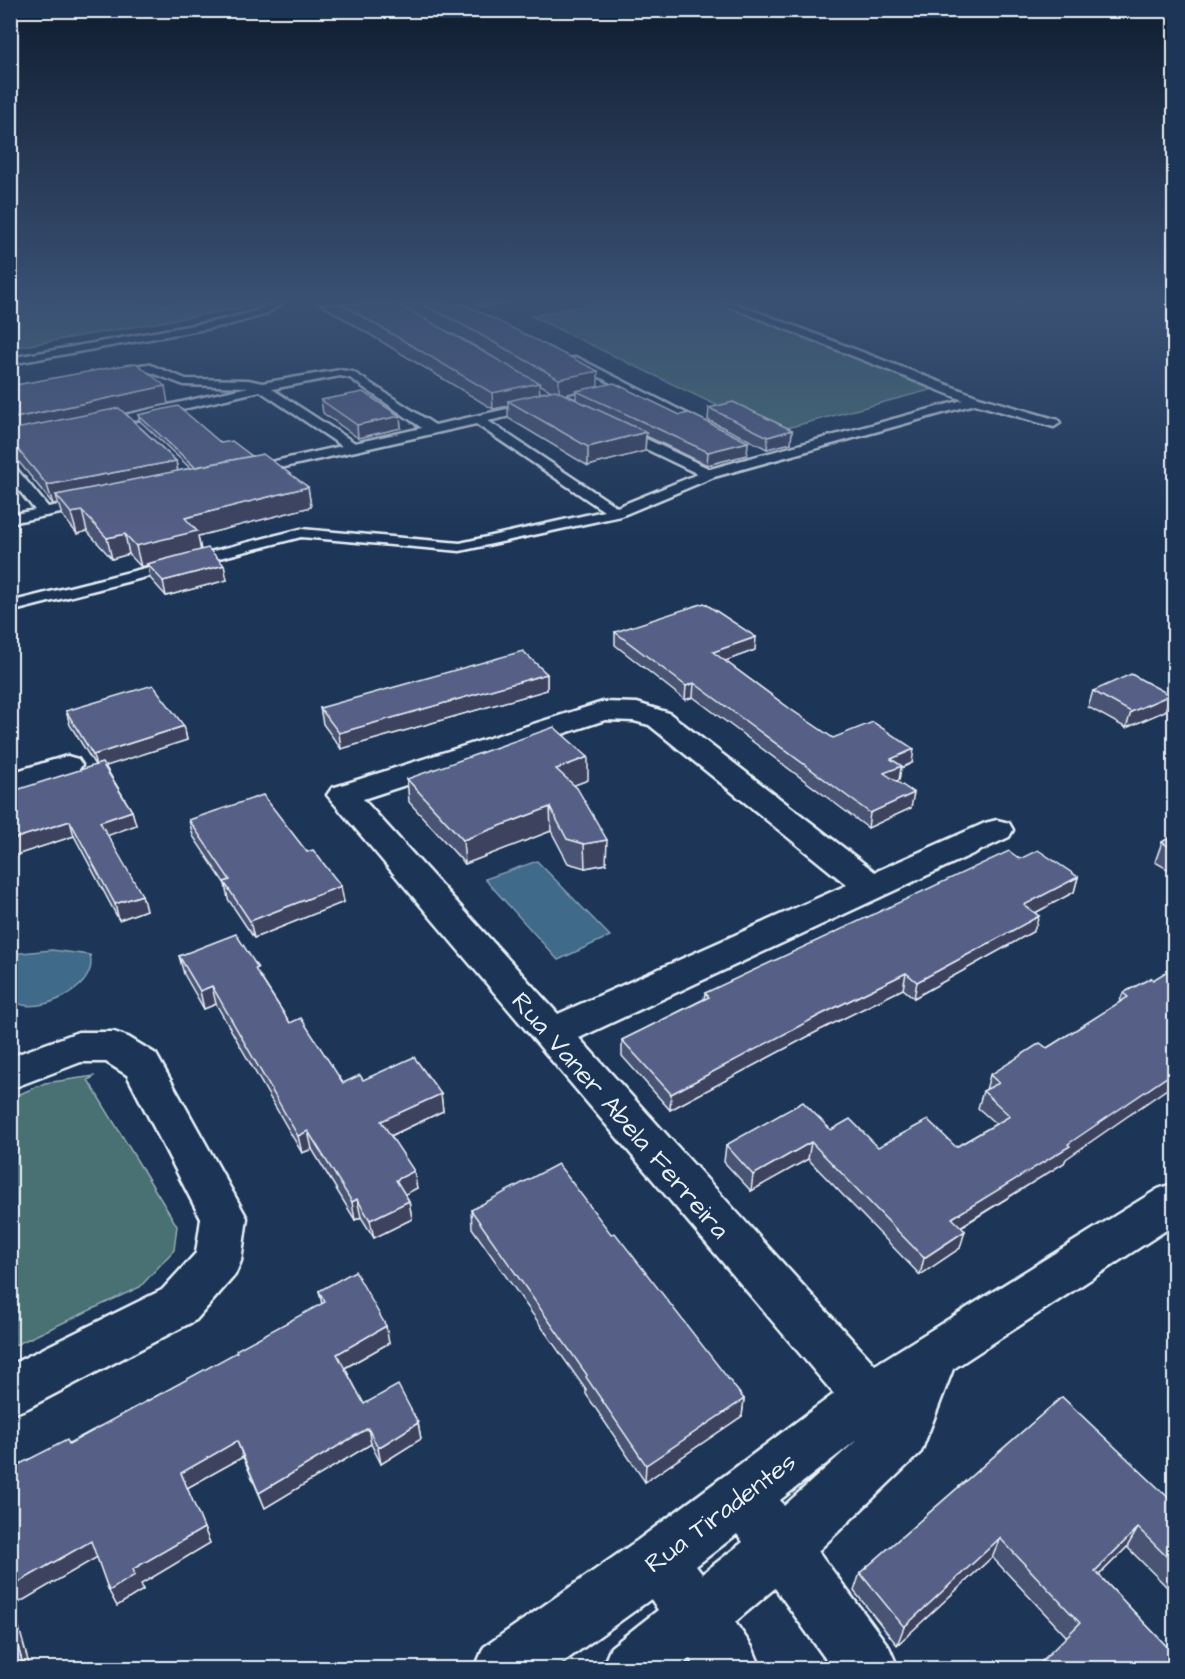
<svg xmlns="http://www.w3.org/2000/svg" width="1185" height="1679" font-family="'Architects Daughter',sans-serif">
	<style>
		.green { fill: #486f73; stroke: #98b0b6; stroke-width: 1.5 }
		.water { fill: #416a89; stroke: #84a0b5; stroke-width: 1.5 }
		.lines { fill: none; stroke-linecap: round; stroke-linejoin: round }
		.lane-casing { stroke: #e8f1f8; stroke-width: 5 }
		.street-casing { stroke: #e8f1f8; stroke-width: 5 }
		.lane { fill: #1d3557; fill-rule: evenodd }
		.street { fill: #1d3557; fill-rule: evenodd }
		.wall { fill: #4a5273; stroke: #e8f1f8; stroke-width: 1.5; fill-rule: evenodd }
		.shaded-wall { fill: #3c425e; stroke: #e8f1f8; stroke-width: 1.5 }
		.building { fill: #565f86; stroke: #e8f1f8; stroke-width: 1.5 }
		.labels { text-anchor: middle; stroke-width: 5; stroke-linejoin: round; paint-order: stroke }
		.near-street-label { font-size: 26px; fill: #e8f1f8; stroke: #1d3557 }
	</style>
	<rect width="100%" height="100%" fill="#1d3557"/>
	<filter id="ink" filterUnits="userSpaceOnUse"><feTurbulence type="fractalNoise" baseFrequency=".0167" numOctaves="2"/><feDisplacementMap in="SourceGraphic" scale="12" xChannelSelector="R" yChannelSelector="G"/><feConvolveMatrix kernelMatrix="1 2 1 2 8 2 1 2 1" color-interpolation-filters="sRGB"/></filter>
	<g filter="url(#ink)">
		<!-- green -->
		<g class="green">
			<polygon points="11,304 257,304 258,305 11,348"/>
			<polygon points="593,304 723,304 937,388 772,432 531,316"/>
			<polygon points="95,1076 88,1080 177,1226 174,1250 140,1287 11,1347 11,1098 45,1083"/>
		</g>
		<!-- water -->
		<g class="water">
			<polygon points="537,861 610,936 558,960 485,879"/>
			<path d="M52,950L90,955C99,986 48,1010 23,1005C19,1004 14,1001 11,999V954Z"/>
		</g>
		<g class="lines">
			<!-- lane casing -->
			<g class="lane-casing">
				<g id="lane">
					<polygon points="269,304 281,304 264,315 228,325 10,364 10,358 227,319 256,311"/>
					<path d="M723,304H737L979,397L1058,420L1060,423L1054,427L975,404L714,477L621,516L460,551L301,537L10,612V602L301,529L460,543L604,511L476,424L249,475L244,474L242,471L244,468L342,446L260,391L102,428L98,427L96,424L98,421L248,387L184,385L147,371L109,374L107,372L113,369L148,364L186,379L248,380L262,383L340,370L353,372L435,425L615,385L568,360L570,358H578L713,427L711,430H703L624,390L488,421L617,507L698,474L617,435L615,432L617,429H625L710,469L963,400ZM340,376L350,378L422,428L355,443L272,389Z"/>
					<polygon points="10,466 15,467 48,507 86,500 93,504 86,508 10,523 10,515 35,510 10,479"/>
				</g>
			</g>
			<!-- street casing -->
			<g class="street-casing">
				<g id="street">
					<path d="M603,702L637,703L669,713L875,872L985,823L997,820L1009,823L1013,830L1009,837L579,1038L875,1365L1158,1189L1174,1183V1225L953,1369L921,1452L818,1551L889,1647L898,1668H832L775,1588L735,1622L752,1647L761,1668H696L690,1659L678,1668H602L611,1647L658,1610L651,1599L555,1668H475L484,1647L638,1540L834,1394L327,795L332,788ZM605,720L634,721L649,725L847,885L558,1014L363,799ZM858,1439L784,1506L780,1500ZM737,1534L743,1542L702,1574L696,1566Z"/>
					<polygon points="67,756 78,759 82,765 78,771 10,792 10,773"/>
					<polygon points="78,1032 114,1032 128,1037 156,1054 247,1218 241,1261 235,1275 196,1320 28,1408 10,1415 10,1365 162,1290 196,1253 201,1219 127,1075 106,1062 81,1062 10,1089 10,1057"/>
				</g>
			</g>
			<!-- lane -->
			<use href="#lane" class="lane"/>
			<!-- street -->
			<use href="#street" class="street"/>
		</g>
		<!-- wall -->
		<g class="wall">
			<path d="M319,304H464L598,386L747,455L707,465L646,436L645,451L588,466L508,418V406L493,409ZM439,327L466,341L498,360ZM539,384L551,391L540,393ZM576,392V399L565,394Z"/>
			<polygon points="475,304 501,304 482,307"/>
			<polygon points="10,386 168,404 125,413 176,461 178,471 190,468 140,421 138,415 221,443 252,456 308,487 311,507 198,536 201,550 227,580 166,596 150,578 148,565 141,567 129,554 112,559 87,531 77,534 62,515 58,503 53,504 10,451"/>
			<polygon points="321,400 400,416 401,428 358,438 323,413"/>
			<polygon points="709,408 792,430 791,443 767,449 708,420"/>
			<polygon points="615,632 755,650 725,661 793,711 833,738 912,763 901,768 899,780 897,781 911,808 868,828 693,697 685,700 615,645"/>
			<polygon points="547,674 547,690 341,749 323,724 320,708"/>
			<polygon points="1093,691 1165,711 1126,728 1088,707"/>
			<polygon points="66,711 184,726 187,740 105,766 132,811 136,825 107,835 146,910 119,920 74,836 10,857 95,765 70,725"/>
			<polygon points="407,779 588,780 574,785 606,864 585,868 568,863 551,831 465,864 409,802"/>
			<polygon points="189,820 344,902 254,938 228,899 225,884 193,836"/>
			<polygon points="1174,835 1174,873 1155,862 1162,842"/>
			<polygon points="1078,877 1074,892 1035,913 1034,931 914,998 903,989 820,1030 670,1110 622,1056 622,1040 704,999 705,993"/>
			<polygon points="179,956 260,976 290,1023 343,1083 363,1080 441,1094 443,1111 391,1136 417,1188 405,1194 409,1201 412,1219 374,1238 361,1217 355,1220 312,1149 302,1153 216,1004 204,1009 184,974"/>
			<polygon points="1151,978 1064,1163 961,1227 960,1248 920,1275 808,1159 751,1191 724,1162 726,1145 831,1130 878,1147 956,1147 996,1124 978,1108 983,1091 986,1090 990,1075 1047,1048 1119,1003 1123,993"/>
			<polygon points="471,1210 611,1234 744,1399 742,1416 645,1482 586,1394 586,1390 472,1228"/>
			<polygon points="319,1291 389,1343 345,1368 364,1404 418,1423 421,1439 381,1464 371,1444 265,1508 243,1457 187,1488 210,1543 141,1584 143,1590 117,1606 109,1591 97,1557 13,1606 10,1668 10,1469 69,1443 237,1353 322,1304"/>
			<polygon points="1062,1397 1174,1503 1174,1594 1127,1547 1099,1575 1174,1654 1067,1637 992,1557 897,1645 854,1591 860,1573"/>
		</g>
		<!-- shaded-wall -->
		<g class="shaded-wall">
			<polygon points="482,304 501,304 482,307"/>
			<polygon points="598,371 598,387 576,391 576,392 559,396 559,379"/>
			<polygon points="539,383 540,399 508,401 508,406 493,409 492,393"/>
			<polygon points="165,386 168,404 10,438 10,419"/>
			<polygon points="400,416 401,428 358,438 357,425"/>
			<polygon points="792,430 791,443 767,449 768,437"/>
			<polygon points="646,432 645,451 588,466 588,447"/>
			<polygon points="748,442 747,455 707,465 708,452"/>
			<polygon points="176,461 179,480 56,495 58,503 53,504 47,485"/>
			<polygon points="308,487 311,507 198,536 201,552 147,564 148,565 141,567 136,546 185,518"/>
			<polygon points="82,511 87,531 77,534 71,513"/>
			<polygon points="125,534 129,554 112,559 107,538"/>
			<polygon points="224,565 227,580 166,596 163,581"/>
			<polygon points="756,637 755,650 712,666 713,652"/>
			<polygon points="547,674 547,690 341,749 339,733"/>
			<polygon points="694,683 693,697 685,700 686,686"/>
			<polygon points="1170,695 1165,711 1126,728 1131,712"/>
			<polygon points="184,726 187,740 97,769 93,755"/>
			<polygon points="914,749 912,763 901,768 899,780 882,788 884,773 891,759"/>
			<polygon points="588,757 588,780 556,792 556,769"/>
			<polygon points="914,793 911,808 868,828 870,813"/>
			<polygon points="550,807 551,831 465,864 463,840"/>
			<polygon points="132,811 136,825 104,837 100,822"/>
			<polygon points="70,821 74,836 10,857 10,840"/>
			<polygon points="607,840 606,864 585,868 584,844"/>
			<polygon points="1078,877 1074,892 1020,921 1024,905"/>
			<polygon points="341,886 344,902 254,938 250,921"/>
			<polygon points="142,895 146,910 119,920 115,904"/>
			<polygon points="1039,916 1034,931 914,998 917,982"/>
			<polygon points="906,973 903,989 820,1030 670,1110 671,1094 822,1014"/>
			<polygon points="212,986 216,1004 204,1009 200,991"/>
			<polygon points="1174,1072 1174,1084 1066,1159 1064,1163 947,1235 952,1218"/>
			<polygon points="441,1094 443,1111 384,1139 381,1121"/>
			<polygon points="308,1131 312,1149 302,1153 298,1136"/>
			<polygon points="811,1142 808,1159 751,1191 753,1175"/>
			<polygon points="414,1171 417,1188 398,1198 396,1180"/>
			<polygon points="357,1199 361,1217 355,1220 352,1202"/>
			<polygon points="409,1201 412,1219 374,1238 370,1220"/>
			<polygon points="965,1231 960,1248 920,1275 924,1258"/>
			<polygon points="386,1326 389,1343 341,1370 337,1354"/>
			<polygon points="744,1399 742,1416 645,1482 646,1465"/>
			<polygon points="418,1423 421,1439 381,1464 378,1448"/>
			<polygon points="368,1428 371,1444 265,1508 259,1493"/>
			<polygon points="237,1441 243,1457 187,1488 181,1473"/>
			<polygon points="204,1528 210,1543 141,1584 143,1590 117,1606 109,1591 133,1569"/>
			<polygon points="1138,1528 1127,1547 1085,1589 1095,1571"/>
			<polygon points="1000,1538 992,1557 897,1645 904,1627"/>
			<polygon points="91,1541 99,1556 13,1606 30,1668 24,1668 10,1619 10,1587"/>
		</g>
		<!-- building -->
		<g class="building">
			<polygon points="341,304 398,304 539,383 492,393"/>
			<polygon points="422,304 464,304 598,371 559,379 465,326"/>
			<polygon points="136,363 165,386 10,419 10,386"/>
			<polygon points="614,383 680,415 689,413 748,442 708,452 576,391"/>
			<polygon points="555,390 646,432 588,447 508,401"/>
			<polygon points="363,392 400,416 357,425 321,400"/>
			<polygon points="733,402 792,430 768,437 709,408"/>
			<polygon points="178,406 221,443 232,441 252,456 195,467 138,415"/>
			<polygon points="119,408 176,461 47,485 10,440 10,430"/>
			<polygon points="263,454 308,487 185,518 197,531 136,546 125,534 107,538 82,511 71,513 56,495"/>
			<polygon points="208,548 224,565 163,581 147,564"/>
			<polygon points="704,603 756,637 713,652 793,711 833,738 873,722 914,749 891,759 902,766 884,773 914,793 870,813 694,683 686,686 615,632"/>
			<polygon points="523,651 547,674 339,733 320,708"/>
			<polygon points="1131,674 1170,695 1131,712 1093,691"/>
			<polygon points="153,685 184,726 93,755 66,711"/>
			<polygon points="554,727 588,757 556,769 577,788 607,840 584,844 567,839 550,807 463,840 407,779"/>
			<polygon points="102,763 132,811 100,822 142,895 115,904 70,821 10,840 10,792"/>
			<polygon points="263,795 307,852 313,850 341,886 250,921 224,882 230,880 189,820"/>
			<polygon points="1174,835 1174,850 1162,842"/>
			<polygon points="1038,850 1078,877 1024,905 1039,916 917,982 906,973 822,1014 671,1094 622,1040 709,997 705,993 1009,851 1020,859"/>
			<polygon points="236,934 258,968 255,969 290,1023 301,1018 343,1083 360,1075 363,1080 414,1057 441,1094 381,1121 414,1171 396,1180 409,1201 370,1220 357,1199 352,1202 308,1131 298,1136 212,986 200,991 179,956"/>
			<polygon points="1174,967 1174,1072 1068,1144 1070,1146 952,1218 965,1231 924,1258 811,1142 753,1175 726,1145 803,1102 831,1130 850,1119 878,1147 928,1120 956,1147 1010,1116 983,1091 999,1083 990,1075 1040,1043 1047,1048 1128,997 1123,993 1151,978 1153,980"/>
			<polygon points="558,1164 611,1234 615,1233 744,1399 646,1465 586,1377 587,1375 471,1210"/>
			<polygon points="355,1271 386,1326 337,1354 364,1404 398,1385 418,1423 378,1448 368,1428 259,1493 237,1441 181,1473 204,1528 133,1569 135,1575 109,1591 91,1541 10,1587 10,1469 67,1440 69,1444 237,1352 236,1350 325,1302 319,1291"/>
			<polygon points="1062,1397 1174,1503 1174,1564 1138,1528 1095,1571 1174,1654 1174,1668 1035,1668 1080,1623 1000,1538 904,1627 860,1573"/>
			<polygon points="10,1619 24,1668 10,1668"/>
		</g>
	</g>
	<!-- sky -->
	<linearGradient id="sky" x2="0" y2="1"><stop stop-color="#101d30"/><stop offset="0.56" stop-color="#3a5174"/><stop offset="1" stop-color="#3a5174" stop-opacity="0"/></linearGradient>
	<rect width="1185" height="539" fill="url(#sky)"/>
	<g class="labels">
		<!-- near-street labels -->
		<g class="near-street-label">
			<text transform="translate(621 1115) rotate(49)" y="9">Rua Vaner Abela Ferreira</text>
			<text transform="translate(720 1512) rotate(-37)" y="9">Rua Tiradentes</text>
		</g>
	</g>
	<!-- margin -->
	<rect width="1185" height="1679" fill="none" stroke="#1d3557" stroke-width="36"/>
	<rect x="18" y="18" width="1149" height="1643" fill="none" stroke="#e8f1f8" stroke-width="2" filter="url(#ink)"/>
</svg>
